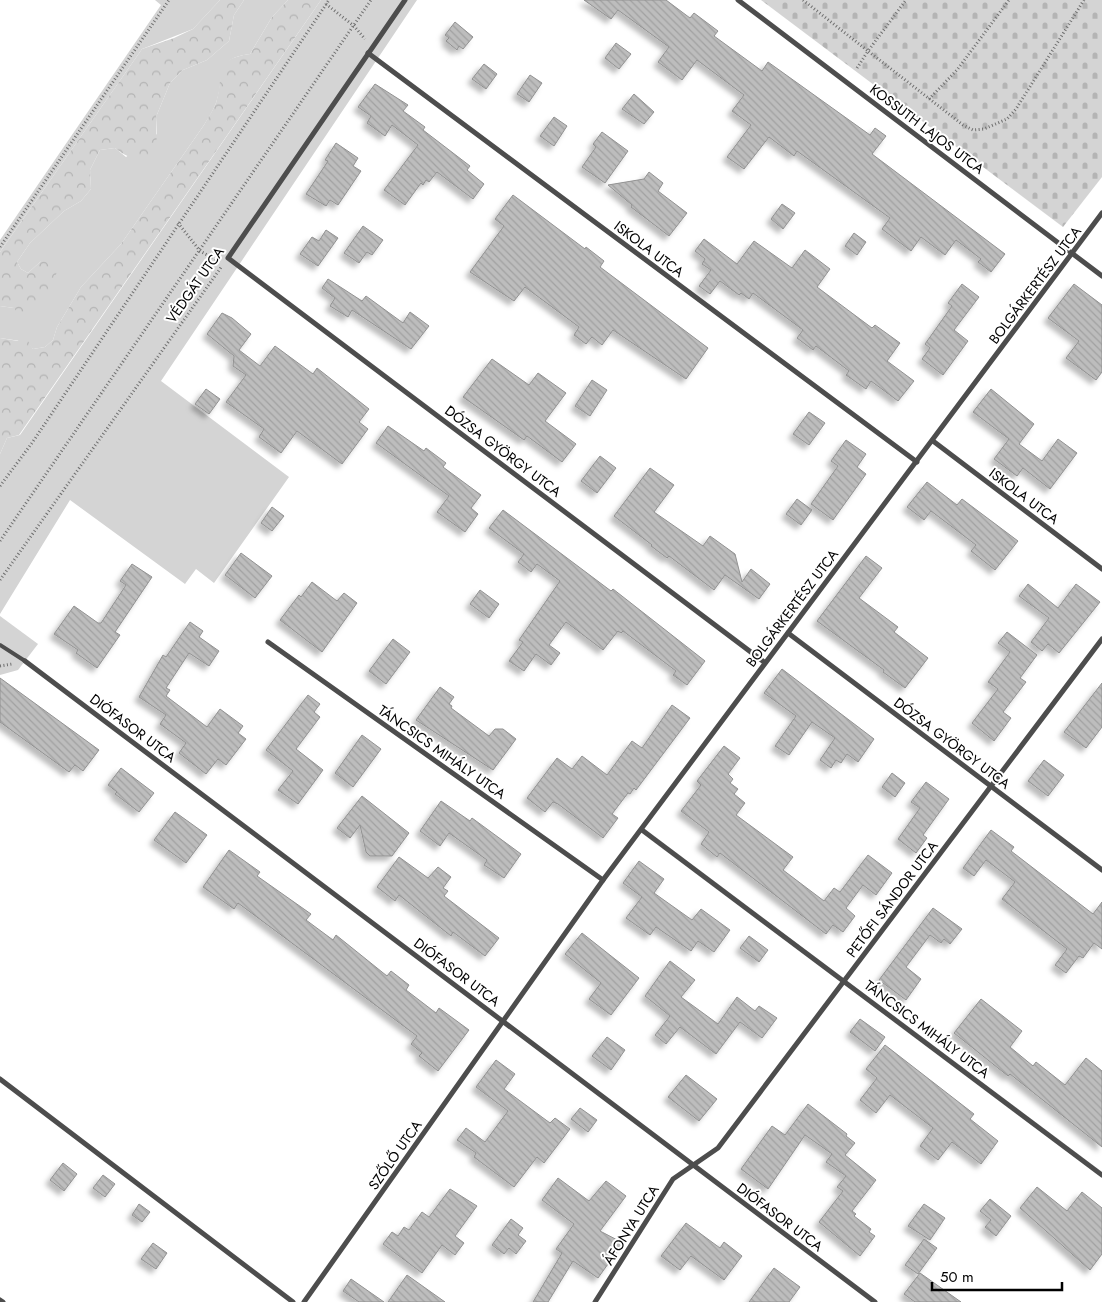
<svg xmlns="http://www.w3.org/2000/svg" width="1102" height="1302" font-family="Jost,sans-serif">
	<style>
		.green { fill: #d4d4d4 }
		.forest { fill: url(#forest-crowns) }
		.cemetery { fill: url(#cemetery-stones) }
		.building { fill: url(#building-back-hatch); stroke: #919191; filter: url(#shadow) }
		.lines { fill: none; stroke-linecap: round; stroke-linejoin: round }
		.path { stroke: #6f6f6f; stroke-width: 3; stroke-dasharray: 1 2.5; stroke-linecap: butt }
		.service { stroke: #4d4d4d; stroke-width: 4 }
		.minor { stroke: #4d4d4d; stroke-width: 5 }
		.labels { text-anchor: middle; stroke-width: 4; stroke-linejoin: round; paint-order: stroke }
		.street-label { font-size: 14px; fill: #000; stroke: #fff }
	</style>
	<defs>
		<pattern id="forest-crowns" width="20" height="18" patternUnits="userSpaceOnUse" patternTransform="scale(1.25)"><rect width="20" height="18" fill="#d4d4d4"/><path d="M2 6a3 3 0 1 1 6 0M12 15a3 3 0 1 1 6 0" fill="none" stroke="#b4b4b4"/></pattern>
		<pattern id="cemetery-stones" width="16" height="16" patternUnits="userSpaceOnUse" patternTransform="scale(1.25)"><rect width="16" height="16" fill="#d4d4d4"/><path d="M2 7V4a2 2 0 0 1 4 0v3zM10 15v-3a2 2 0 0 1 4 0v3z" fill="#b4b4b4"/></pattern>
		<pattern id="building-back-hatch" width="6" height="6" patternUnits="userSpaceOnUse" patternTransform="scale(1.25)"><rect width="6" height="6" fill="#bdbdbd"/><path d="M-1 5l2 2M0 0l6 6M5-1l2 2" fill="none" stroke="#a1a1a1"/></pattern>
		<filter id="shadow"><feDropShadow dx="-4.5" dy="4.5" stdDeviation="2.5" flood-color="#0004"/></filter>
	</defs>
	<rect width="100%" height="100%" fill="#fff"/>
	<!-- green -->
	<g class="green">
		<polygon points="155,0 220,0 193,29 142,49 0,252 0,240 161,5"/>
		<path d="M244,0H288L272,17L250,54C214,58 225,78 216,103C213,111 208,118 204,125L121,244L81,287L57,327L53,340L45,347L33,349L27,342L0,338V306L14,308L41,261L28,273L21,269L17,262L30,243L64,211L81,201L91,189L90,170L100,150L115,148L126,157L157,134L156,117L170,83L183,70L207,60L229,41L234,15Z"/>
		<polygon points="321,0 417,0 161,381 289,477 214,583 196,569 185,584 70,500 0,614 0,454 7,438 20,435"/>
		<polygon points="0,616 38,644 18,670 0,675"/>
	</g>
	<!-- forest -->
	<g class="forest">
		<path d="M220,0H244L234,15L229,41L207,60L183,70L170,83L156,117L157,154C140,162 130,160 115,148L100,150L90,170L91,189L81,201L64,211L30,243L17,262L21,269L28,273L41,261L51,262L57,271C50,298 45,305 20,316L14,308L0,306V252L142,49L174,38L193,29Z"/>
		<path d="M288,0H321L19,435L7,438L0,454V338L18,341L21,335L25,336L33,349L45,347L53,340L57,327L81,287L121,244L204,125C208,118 213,110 216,103C225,75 212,59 250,54L272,17Z"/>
	</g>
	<!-- cemetery -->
	<polygon class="cemetery" points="761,0 1102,0 1102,177 1063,227"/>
	<!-- building -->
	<g class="building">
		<polygon points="584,0 666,0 690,18 694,13 718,31 714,36 762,71 768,62 870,135 875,128 886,136 872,154 1005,254 991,272 978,262 981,259 956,240 945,255 921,237 911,251 882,229 890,218 797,151 794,156 769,137 744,169 727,157 751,125 732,111 744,95 697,60 682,80 658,62 669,47 618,10 611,19"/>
		<polygon points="455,22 473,37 463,49 459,46 457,50 446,41 449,38 445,35"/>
		<polygon points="616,43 631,54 619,69 605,58"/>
		<polygon points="484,64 497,74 486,89 472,79"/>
		<polygon points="530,75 542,83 529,102 517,94"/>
		<polygon points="375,84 408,105 403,111 425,127 423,130 470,166 467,170 484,184 473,199 437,172 429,182 426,180 423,185 421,183 405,205 384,190 418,145 392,125 385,136 367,123 371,116 358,107"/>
		<polygon points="634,94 654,112 644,124 622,109"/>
		<polygon points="554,117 567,126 554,146 540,136"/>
		<polygon points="602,132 628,151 605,183 582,167 596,147 593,144"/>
		<polygon points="336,143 358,158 353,166 361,171 338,205 330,200 326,206 306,194 328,161 325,160"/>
		<polygon points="649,172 663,183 658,191 687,213 669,236 631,207 632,205 608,185 644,179"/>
		<polygon points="513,195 585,249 586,247 604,261 600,267 708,348 686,379 613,330 602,345 592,337 586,344 574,335 579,327 525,287 514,301 470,272 504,226 495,219"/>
		<polygon points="782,204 795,213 783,229 771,219"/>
		<polygon points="363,226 383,240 372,255 367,252 359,263 344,253"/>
		<polygon points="326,230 338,238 318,266 300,254 312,237 319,241"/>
		<polygon points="854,233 866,242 857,255 845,246"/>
		<polygon points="704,239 737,264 754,241 792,268 805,250 830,269 817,287 872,328 875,325 900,343 887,361 914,381 898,401 871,381 866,389 846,375 849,371 816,346 813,350 797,338 803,330 753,293 749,299 741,293 739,295 720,281 710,294 699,286 711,270 702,264 705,259 695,251"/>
		<polygon points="328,279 362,301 366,296 403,323 410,312 429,326 411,349 352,310 348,317 330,306 335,298 322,288"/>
		<polygon points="962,284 979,297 954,330 968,341 943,375 922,359 930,348 925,344 952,306 948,303"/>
		<polygon points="1074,284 1102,305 1102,372 1096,380 1066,358 1079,341 1048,318"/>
		<polygon points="222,313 232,318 251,334 239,350 260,366 275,346 313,374 317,368 369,409 359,422 368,429 342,464 297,431 281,453 259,437 264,429 226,402 246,375 233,366 234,356 207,334"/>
		<polygon points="492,359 529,385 538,373 566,393 545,421 576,444 562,462 527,436 524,440 463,397"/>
		<polygon points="592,380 607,390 590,416 575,406"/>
		<polygon points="206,389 220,399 209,414 195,404"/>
		<polygon points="991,389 1034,424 1019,444 1042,461 1058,439 1077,453 1050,489 1023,468 1017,476 994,459 1009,439 973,412"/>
		<polygon points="809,412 825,423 809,445 793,434"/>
		<polygon points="388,426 424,451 426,448 446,463 443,467 481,495 471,508 478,514 465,532 437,512 449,496 376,443"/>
		<polygon points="846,440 866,454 857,467 866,474 833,520 811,504 838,466 831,461"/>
		<polygon points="600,456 616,468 597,493 581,481"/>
		<polygon points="650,468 674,485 654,512 703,546 710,536 735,554 742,582 751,569 770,584 759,599 725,575 714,590 669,556 667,558 651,546 652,545 614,516"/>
		<polygon points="927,482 957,505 962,499 1018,541 995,570 971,551 976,545 931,511 924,520 907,507"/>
		<polygon points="797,499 812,510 801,525 786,514"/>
		<polygon points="272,507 284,516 272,531 261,523"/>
		<polygon points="503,510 611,591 613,589 705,661 687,685 673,675 676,671 623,631 621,633 618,631 603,650 566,622 549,645 560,653 551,665 536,654 524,671 509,661 523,642 519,640 560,581 537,564 531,572 518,562 524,554 489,528"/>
		<polygon points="241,553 272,576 255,598 225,575"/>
		<polygon points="866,556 882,568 859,598 898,627 894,632 928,658 905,688 883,672 884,670 817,621"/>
		<polygon points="132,564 152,577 115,632 120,635 97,668 76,653 78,650 54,634 74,606 98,623 101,623 126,585 120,581"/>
		<polygon points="312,582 337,601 344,593 357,603 322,652 280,620 299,595 301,597"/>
		<polygon points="1028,584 1058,608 1076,584 1100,602 1059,653 1048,644 1042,651 1031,642 1049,618 1019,596"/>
		<polygon points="480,590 499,604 489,618 470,604"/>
		<polygon points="190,622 203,631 199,637 219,651 209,666 189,653 166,688 170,690 166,696 207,727 220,709 243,726 238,733 246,739 226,765 218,759 206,774 179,753 186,743 160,724 166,715 139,697 163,655 166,657"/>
		<polygon points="1007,632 1037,655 1020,678 1026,682 1003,712 1011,718 994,741 972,723 998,689 988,682 1010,652 998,643"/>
		<polygon points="393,639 410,652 386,684 369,671"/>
		<polygon points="782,669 874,739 858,762 847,754 841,763 836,760 831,768 820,760 835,738 812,722 789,755 775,746 796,716 764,693"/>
		<polygon points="0,678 99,750 83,771 75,765 69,772 0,722"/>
		<polygon points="1102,683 1102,727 1086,748 1064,732"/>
		<polygon points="440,687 454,697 449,704 452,706 451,708 489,736 495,729 503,729 516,739 493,770 416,720"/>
		<polygon points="308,695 320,704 314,712 320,717 296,749 323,770 298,804 278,790 293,771 266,750"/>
		<polygon points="672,705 690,718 636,790 634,788 630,794 628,793 612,814 618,818 603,838 558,804 553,802 545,812 527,798 557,758 572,769 582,756 607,775 632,741 642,748"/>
		<polygon points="362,735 381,749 353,787 335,773"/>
		<polygon points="724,746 740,758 728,774 733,779 730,783 738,789 734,794 745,803 736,815 793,857 783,870 824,901 834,888 840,892 868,855 892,873 876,895 863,885 846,908 855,916 843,932 833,925 826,934 720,853 717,857 701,844 709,832 681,811 701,785 697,781"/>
		<polygon points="1044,760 1064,775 1048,796 1028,781"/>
		<polygon points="121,768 154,793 139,812 115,794 117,792 108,785"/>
		<polygon points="892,773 905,783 895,797 882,787"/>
		<polygon points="926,782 949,799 923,835 927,838 916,853 898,839 920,808 911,802"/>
		<polygon points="362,796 409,833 392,856 370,856 366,852 360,825 350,838 337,828"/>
		<polygon points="441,801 470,821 472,818 521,854 504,878 484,865 487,860 449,833 440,846 420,831"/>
		<polygon points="175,812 207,835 186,863 154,840"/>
		<polygon points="991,830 1014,847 1011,851 1093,914 1102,902 1102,949 1094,943 1083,958 1079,956 1066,973 1055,965 1067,949 1002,899 1015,882 986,860 974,876 963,868"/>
		<polygon points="229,850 260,872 257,876 311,914 306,920 333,940 336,935 387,976 391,971 409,985 406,990 436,1013 439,1008 469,1030 438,1071 419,1056 422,1053 411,1044 417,1036 238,903 234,909 203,887"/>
		<polygon points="399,857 428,878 438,867 451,877 443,888 448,891 444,896 499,938 485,956 453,932 451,936 399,895 395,901 377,887"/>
		<polygon points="639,861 664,879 654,893 692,920 701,909 730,930 714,952 698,941 691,951 656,927 650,935 626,918 642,897 623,883"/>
		<polygon points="933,908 962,929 950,944 944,939 941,943 930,935 906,967 921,979 906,1000 879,980"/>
		<polygon points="582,933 639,978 611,1015 589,999 601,983 565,954"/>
		<polygon points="749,936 768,950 759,962 740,948"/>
		<polygon points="670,961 695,980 681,997 718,1024 737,997 755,1011 759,1006 777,1018 762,1038 740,1022 716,1054 680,1027 666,1044 655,1035 670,1016 645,996"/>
		<polygon points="981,999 1022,1031 1010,1047 1033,1066 1036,1062 1065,1085 1086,1058 1102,1071 1102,1147 1010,1074 1008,1076 954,1033"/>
		<polygon points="860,1019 885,1037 875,1051 850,1032"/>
		<polygon points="607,1037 625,1050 611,1070 592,1056"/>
		<polygon points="885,1045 974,1114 970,1119 998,1141 981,1164 952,1142 938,1160 920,1146 933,1128 890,1095 876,1113 860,1100 877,1078 866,1069"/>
		<polygon points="496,1060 515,1074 504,1089 550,1123 555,1118 570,1129 544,1163 537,1157 514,1187 474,1157 476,1153 457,1140 466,1128 485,1142 508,1111 476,1087"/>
		<polygon points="686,1075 717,1099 699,1121 668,1097"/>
		<polygon points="808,1104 847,1134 846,1136 855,1143 845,1155 876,1180 852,1211 856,1214 854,1216 871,1229 869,1232 875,1236 860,1256 819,1222 843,1191 837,1187 846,1176 826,1162 832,1154 805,1135 768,1189 741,1169 772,1126 785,1135"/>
		<polygon points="580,1108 597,1120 588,1132 571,1119"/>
		<polygon points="63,1163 77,1174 64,1191 50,1180"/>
		<polygon points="103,1175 115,1184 105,1197 93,1188"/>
		<polygon points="558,1178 589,1201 606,1181 626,1196 600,1231 623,1243 598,1278 573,1261 548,1302 533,1302 562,1253 556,1249 574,1224 542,1200"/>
		<polygon points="1037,1187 1067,1211 1082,1192 1102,1208 1102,1254 1090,1270 1020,1208"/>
		<polygon points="450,1189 477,1206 455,1236 464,1243 455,1255 442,1245 422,1273 383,1244 392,1232 398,1236 404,1227 409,1230 422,1212 429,1217"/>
		<polygon points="990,1199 1011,1216 996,1236 985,1227 991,1220 980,1211"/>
		<polygon points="139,1204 150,1212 142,1222 132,1215"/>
		<polygon points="924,1204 945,1218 930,1240 908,1226"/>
		<polygon points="511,1219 523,1228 518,1235 526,1241 516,1254 509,1248 504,1254 492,1245"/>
		<polygon points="686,1223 720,1248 724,1242 742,1256 724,1280 691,1256 680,1270 661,1256"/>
		<polygon points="924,1239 937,1248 918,1274 905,1265"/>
		<polygon points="153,1243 167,1253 156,1269 141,1259"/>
		<polygon points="774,1268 800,1287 789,1302 749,1302"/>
		<polygon points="920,1273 961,1302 915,1302 904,1294"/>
		<polygon points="407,1275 445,1302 388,1302"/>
		<polygon points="351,1279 384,1302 359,1302 343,1291"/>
	</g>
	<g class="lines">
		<!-- path -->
		<g class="path">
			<polyline points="803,0 868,51 906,0"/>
			<polyline points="326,4 354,26 365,39"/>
			<polyline points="857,68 868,51 963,125 973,130 984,129 1007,119 1016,109 1084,0"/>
			<polyline points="929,99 957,70 1009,0"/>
			<polyline points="178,223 200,251 218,261"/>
			<polyline points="0,247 169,0"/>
			<polyline points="0,486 32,443 329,0"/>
			<polyline points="0,541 371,0"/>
			<polyline points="0,580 222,266"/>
			<polyline points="0,666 12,664"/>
		</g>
		<!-- service -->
		<polyline class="service" points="0,645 25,661"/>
		<!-- minor -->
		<g class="minor">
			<polyline points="405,0 228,258 764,662"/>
			<polyline points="738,0 1102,276"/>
			<polyline points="368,53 917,462"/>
			<polyline points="933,441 1102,569"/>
			<polyline points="788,633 1102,870"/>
			<polyline points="268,642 603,880"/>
			<polyline points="25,661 875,1302"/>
			<polyline points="642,830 1102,1175"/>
			<polyline points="0,1079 293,1302"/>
			<polyline points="0,1300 3,1302"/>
			<polyline points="304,1302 603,880 1102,213"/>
			<polyline points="595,1302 673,1179 718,1148 1102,639"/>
		</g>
	</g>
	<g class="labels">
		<!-- street labels -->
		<g class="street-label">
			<text transform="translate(927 129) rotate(37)" y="5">KOSSUTH LAJOS UTCA</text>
			<text transform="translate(649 249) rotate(37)" y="5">ISKOLA UTCA</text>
			<text transform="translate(195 285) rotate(-55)" y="5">VÉDGÁT UTCA</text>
			<text transform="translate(1035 285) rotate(-53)" y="5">BOLGÁRKERTÉSZ UTCA</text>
			<text transform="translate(503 451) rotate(37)" y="5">DÓZSA GYÖRGY UTCA</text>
			<text transform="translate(1024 496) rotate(37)" y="5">ISKOLA UTCA</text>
			<text transform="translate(792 608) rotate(-53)" y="5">BOLGÁRKERTÉSZ UTCA</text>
			<text transform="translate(133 728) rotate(37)" y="5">DIÓFASOR UTCA</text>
			<text transform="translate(952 743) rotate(37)" y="5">DÓZSA GYÖRGY UTCA</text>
			<text transform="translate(442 752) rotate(35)" y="5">TÁNCSICS MIHÁLY UTCA</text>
			<text transform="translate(892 899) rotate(-53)" y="5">PETŐFI SÁNDOR UTCA</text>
			<text transform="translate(457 972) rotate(37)" y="5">DIÓFASOR UTCA</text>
			<text transform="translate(927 1029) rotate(37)" y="5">TÁNCSICS MIHÁLY UTCA</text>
			<text transform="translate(395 1155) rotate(-55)" y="5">SZŐLŐ UTCA</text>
			<text transform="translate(780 1217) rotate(37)" y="5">DIÓFASOR UTCA</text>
			<text transform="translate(631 1225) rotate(-58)" y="5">ÁFONYA UTCA</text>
		</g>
	</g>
	<!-- scale -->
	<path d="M932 1282v8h130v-8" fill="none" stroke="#000000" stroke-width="2.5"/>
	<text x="940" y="1282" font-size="15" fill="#000000" stroke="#ffffff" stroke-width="4" paint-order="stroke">50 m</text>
</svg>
